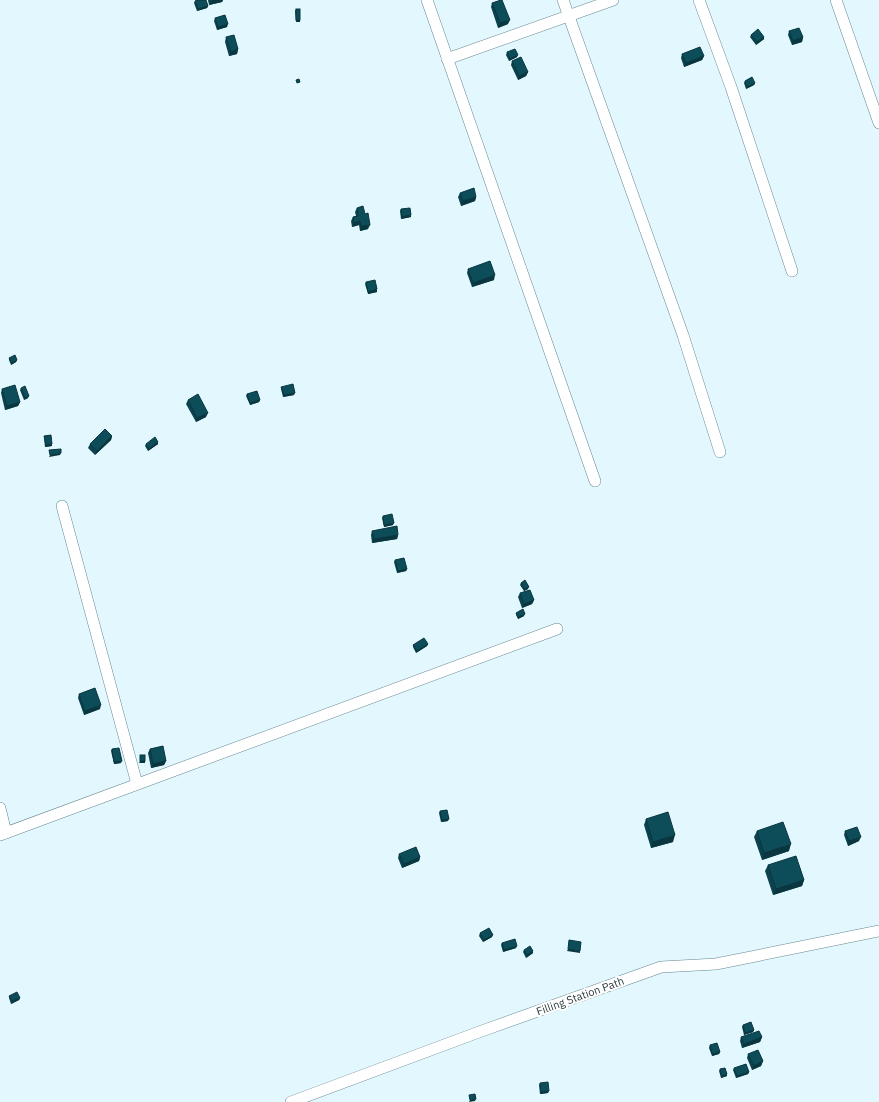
<svg xmlns="http://www.w3.org/2000/svg" width="879" height="1102" font-family="'IBM Plex Sans',sans-serif">
	<style>
		.lines { fill: none; stroke-linecap: round; stroke-linejoin: round }
		.minor-casing { stroke: #668790; stroke-width: 12 }
		.minor { stroke: #fff; stroke-width: 11 }
		.wall { fill: #0b424d }
		.shaded-wall { fill: #09363f }
		.building { fill: #0d4d5a; stroke: #09363f }
		.labels { text-anchor: middle; stroke-width: 4; stroke-linejoin: round; paint-order: stroke }
		.street-label { font-size: 11px; fill: #2b393d; stroke: #fff }
	</style>
	<rect width="100%" height="100%" fill="#e3f8fe"/>
	<g class="lines">
		<!-- minor casing -->
		<g class="minor-casing">
			<g id="minor">
				<polyline points="427,0 595,481"/>
				<polyline points="563,0 683,335 720,452"/>
				<polyline points="699,0 731,87 792,271"/>
				<polyline points="836,0 879,123"/>
				<polyline points="447,59 613,0"/>
				<polyline points="62,506 137,784"/>
				<polyline points="0,808 6,833"/>
				<polyline points="0,835 557,629"/>
				<polyline points="291,1102 479,1032 661,967 716,964 879,931"/>
			</g>
		</g>
		<!-- minor -->
		<use href="#minor" class="minor"/>
	</g>
	<!-- wall -->
	<g class="wall">
		<polygon points="208,0 223,0 222,2 209,5"/>
		<polygon points="195,1 208,6 207,8 197,11 194,3"/>
		<polygon points="492,3 508,24 498,28 491,7"/>
		<polygon points="296,9 300,20 300,22 296,22 295,11"/>
		<polygon points="215,18 227,27 217,30 214,21"/>
		<polygon points="789,31 803,37 802,42 792,45 788,35"/>
		<polygon points="751,35 764,37 764,39 756,45 750,37"/>
		<polygon points="226,37 238,49 237,54 229,56 225,42"/>
		<polygon points="507,52 517,57 509,61 506,55"/>
		<polygon points="682,54 704,56 702,60 684,67 681,58"/>
		<polygon points="512,61 528,72 526,76 518,80 511,65"/>
		<polygon points="745,81 755,83 754,85 746,89 744,83"/>
		<polygon points="460,193 476,197 475,201 461,206 458,197"/>
		<polygon points="357,208 365,214 368,229 360,231 359,225 352,227 351,221 353,217 356,216 355,212"/>
		<polygon points="401,209 411,217 401,219 400,211"/>
		<polygon points="468,269 494,280 472,287 467,273"/>
		<polygon points="366,282 377,292 368,294 365,284"/>
		<polygon points="9,358 17,360 16,362 11,365 9,360"/>
		<polygon points="281,387 294,395 283,397 281,389"/>
		<polygon points="21,388 28,398 24,400 20,390"/>
		<polygon points="2,389 20,402 18,406 5,410 1,393"/>
		<polygon points="247,394 260,400 259,402 250,405 246,396"/>
		<polygon points="188,400 206,417 196,422 186,404"/>
		<polygon points="44,436 52,446 45,447 44,438"/>
		<polygon points="112,436 111,440 95,455 88,448 90,444"/>
		<polygon points="158,442 158,444 148,451 145,446 146,444"/>
		<polygon points="383,516 393,525 384,527 382,518"/>
		<polygon points="372,531 398,535 397,539 372,543 371,535"/>
		<polygon points="395,560 407,569 406,571 397,573 394,562"/>
		<polygon points="521,583 528,589 524,591 520,585"/>
		<polygon points="520,593 534,600 532,604 522,608 518,597"/>
		<polygon points="516,613 524,616 518,619 516,615"/>
		<polygon points="428,644 427,646 416,653 413,647 413,645"/>
		<polygon points="79,694 100,709 84,715 78,698"/>
		<polygon points="112,749 121,763 114,764 111,751"/>
		<polygon points="150,749 166,761 164,765 151,768 148,753"/>
		<polygon points="440,811 448,821 441,822 439,813"/>
		<polygon points="646,819 673,842 651,848 644,825"/>
		<polygon points="757,831 789,851 762,860 754,837"/>
		<polygon points="845,831 859,841 848,846 844,835"/>
		<polygon points="399,854 420,857 419,861 402,868 398,858"/>
		<polygon points="768,865 804,880 802,886 773,895 765,871"/>
		<polygon points="480,933 492,937 483,942 479,936"/>
		<polygon points="502,943 516,948 503,952 501,945"/>
		<polygon points="524,950 533,951 533,953 526,958 523,952"/>
		<polygon points="9,996 20,998 19,1000 11,1004 9,998"/>
		<polygon points="743,1025 754,1030 753,1032 744,1035 742,1027"/>
		<polygon points="741,1037 762,1037 760,1042 742,1048 740,1041"/>
		<polygon points="710,1045 720,1052 719,1054 712,1056 709,1048"/>
		<polygon points="748,1054 763,1061 761,1066 752,1070 747,1058"/>
		<polygon points="734,1068 749,1072 748,1074 736,1078 733,1070"/>
		<polygon points="720,1069 727,1076 721,1078 719,1071"/>
		<polygon points="540,1083 548,1093 540,1094 539,1085"/>
	</g>
	<!-- shaded-wall -->
	<g class="shaded-wall">
		<polygon points="215,0 223,0 222,2 209,5 211,1"/>
		<polygon points="208,6 207,8 197,11 198,9"/>
		<rect x="296" y="20" width="4" height="2"/>
		<polygon points="510,20 508,24 498,28 500,23"/>
		<polygon points="228,24 227,27 217,30 218,27"/>
		<polygon points="764,37 764,39 756,45 757,42"/>
		<polygon points="803,37 802,42 792,45 793,41"/>
		<polygon points="238,49 237,54 229,56 231,52"/>
		<polygon points="518,55 517,57 509,61 510,59"/>
		<polygon points="704,56 702,60 684,67 686,63"/>
		<polygon points="528,72 526,76 518,80 519,76"/>
		<polygon points="755,83 754,85 746,89 747,87"/>
		<polygon points="476,197 475,201 461,206 463,201"/>
		<polygon points="411,215 411,217 401,219 402,217"/>
		<polygon points="360,221 359,225 352,227 354,223"/>
		<polygon points="370,225 368,229 360,231 361,226"/>
		<polygon points="495,275 494,280 472,287 473,283"/>
		<polygon points="377,289 377,292 368,294 368,292"/>
		<polygon points="17,360 16,362 11,365 12,363"/>
		<polygon points="295,393 294,395 283,397 284,395"/>
		<polygon points="29,396 28,398 24,400 25,398"/>
		<polygon points="260,400 259,402 250,405 250,403"/>
		<polygon points="20,402 18,406 5,410 7,406"/>
		<polygon points="208,413 206,417 196,422 197,418"/>
		<polygon points="112,436 111,440 95,455 97,451"/>
		<polygon points="158,442 158,444 148,451 149,449"/>
		<polygon points="52,444 52,446 45,447 46,445"/>
		<polygon points="61,453 60,455 49,457 50,455"/>
		<polygon points="394,523 393,525 384,527 384,525"/>
		<polygon points="398,535 397,539 372,543 374,539"/>
		<polygon points="407,569 406,571 397,573 398,571"/>
		<polygon points="529,587 528,589 524,591 524,589"/>
		<polygon points="534,600 532,604 522,608 524,604"/>
		<polygon points="525,614 524,616 518,619 518,617"/>
		<polygon points="428,644 427,646 416,653 417,651"/>
		<polygon points="101,705 100,709 84,715 85,711"/>
		<polygon points="122,761 121,763 114,764 114,762"/>
		<polygon points="140,761 145,761 145,763 139,763"/>
		<polygon points="166,761 164,765 151,768 153,764"/>
		<polygon points="449,819 448,821 441,822 442,820"/>
		<polygon points="675,835 673,842 651,848 653,842"/>
		<polygon points="861,837 859,841 848,846 849,841"/>
		<polygon points="791,844 789,851 762,860 764,853"/>
		<polygon points="420,857 419,861 402,868 404,864"/>
		<polygon points="804,880 802,886 773,895 776,889"/>
		<polygon points="493,935 492,937 483,942 484,940"/>
		<polygon points="517,946 516,948 503,952 504,950"/>
		<polygon points="568,949 580,951 580,953 567,951"/>
		<polygon points="533,951 533,953 526,958 527,955"/>
		<polygon points="20,998 19,1000 11,1004 12,1001"/>
		<polygon points="754,1030 753,1032 744,1035 745,1033"/>
		<polygon points="762,1037 760,1042 742,1048 744,1044"/>
		<polygon points="720,1052 719,1054 712,1056 712,1054"/>
		<polygon points="763,1061 761,1066 752,1070 754,1066"/>
		<polygon points="749,1072 748,1074 736,1078 737,1076"/>
		<polygon points="727,1074 727,1076 721,1078 722,1076"/>
		<polygon points="549,1091 548,1093 540,1094 541,1092"/>
		<polygon points="476,1099 475,1101 469,1102 470,1100"/>
	</g>
	<!-- building -->
	<g class="building">
		<polygon points="197,0 206,0 208,6 198,9 195,1"/>
		<polygon points="501,0 502,0 510,20 500,23 492,3"/>
		<rect x="296" y="9" width="4" height="11"/>
		<polygon points="225,15 228,24 218,27 215,18"/>
		<polygon points="799,28 803,37 793,41 789,31"/>
		<polygon points="758,29 764,37 757,42 751,35"/>
		<polygon points="234,35 238,49 231,52 226,37"/>
		<polygon points="700,47 704,56 686,63 682,54"/>
		<polygon points="515,49 518,55 510,59 507,52"/>
		<polygon points="521,57 528,72 519,76 512,61"/>
		<polygon points="752,77 755,83 747,87 745,81"/>
		<polygon points="299,79 300,82 297,83 296,80"/>
		<polygon points="474,188 476,197 463,201 460,193"/>
		<polygon points="363,206 365,214 368,213 370,225 361,226 360,221 354,223 353,217 358,216 357,208"/>
		<polygon points="410,208 411,215 402,217 401,209"/>
		<polygon points="490,261 495,275 473,283 468,269"/>
		<polygon points="375,280 377,289 368,292 366,282"/>
		<polygon points="15,355 17,360 12,363 9,358"/>
		<polygon points="293,384 295,393 284,395 281,387"/>
		<polygon points="15,385 20,402 7,406 2,389"/>
		<polygon points="25,386 29,396 25,398 21,388"/>
		<polygon points="257,391 260,400 250,403 247,394"/>
		<polygon points="198,394 208,413 197,418 188,400"/>
		<polygon points="105,429 112,436 97,451 90,444"/>
		<polygon points="51,435 52,444 46,445 44,436"/>
		<polygon points="155,437 158,442 149,449 146,444"/>
		<polygon points="61,449 61,453 50,455 49,450"/>
		<polygon points="392,514 394,523 384,525 383,516"/>
		<polygon points="397,526 398,535 374,539 372,531"/>
		<polygon points="404,558 407,569 398,571 395,560"/>
		<polygon points="525,580 529,587 524,589 521,583"/>
		<polygon points="530,590 534,600 524,604 520,593"/>
		<polygon points="523,609 525,614 518,617 516,613"/>
		<polygon points="424,638 428,644 417,651 413,645"/>
		<polygon points="95,688 101,705 85,711 79,694"/>
		<polygon points="163,746 166,761 153,764 150,749"/>
		<polygon points="119,748 122,761 114,762 112,749"/>
		<rect x="140" y="755" width="5" height="6"/>
		<polygon points="447,810 449,819 442,820 440,811"/>
		<polygon points="668,812 675,835 653,842 646,819"/>
		<polygon points="783,822 791,844 764,853 757,831"/>
		<polygon points="857,827 861,837 849,841 845,831"/>
		<polygon points="416,847 420,857 404,864 399,854"/>
		<polygon points="796,856 804,880 776,889 768,865"/>
		<polygon points="489,928 493,935 484,940 480,933"/>
		<polygon points="515,939 517,946 504,950 502,943"/>
		<polygon points="569,940 581,942 580,951 568,949"/>
		<polygon points="530,946 533,951 527,955 524,950"/>
		<polygon points="17,992 20,998 12,1001 9,996"/>
		<polygon points="751,1022 754,1030 745,1033 743,1025"/>
		<polygon points="759,1031 762,1037 744,1044 741,1037"/>
		<polygon points="717,1043 720,1052 712,1054 710,1045"/>
		<polygon points="758,1050 763,1061 754,1066 748,1054"/>
		<polygon points="746,1064 749,1072 737,1076 734,1068"/>
		<polygon points="725,1068 727,1074 722,1076 720,1069"/>
		<polygon points="548,1082 549,1091 541,1092 540,1083"/>
		<polygon points="475,1094 476,1099 470,1100 469,1095"/>
	</g>
	<g class="labels">
		<!-- street labels -->
		<g class="street-label">
			<text transform="translate(580 996) rotate(-20)" y="4">Filling Station Path</text>
		</g>
	</g>
</svg>
